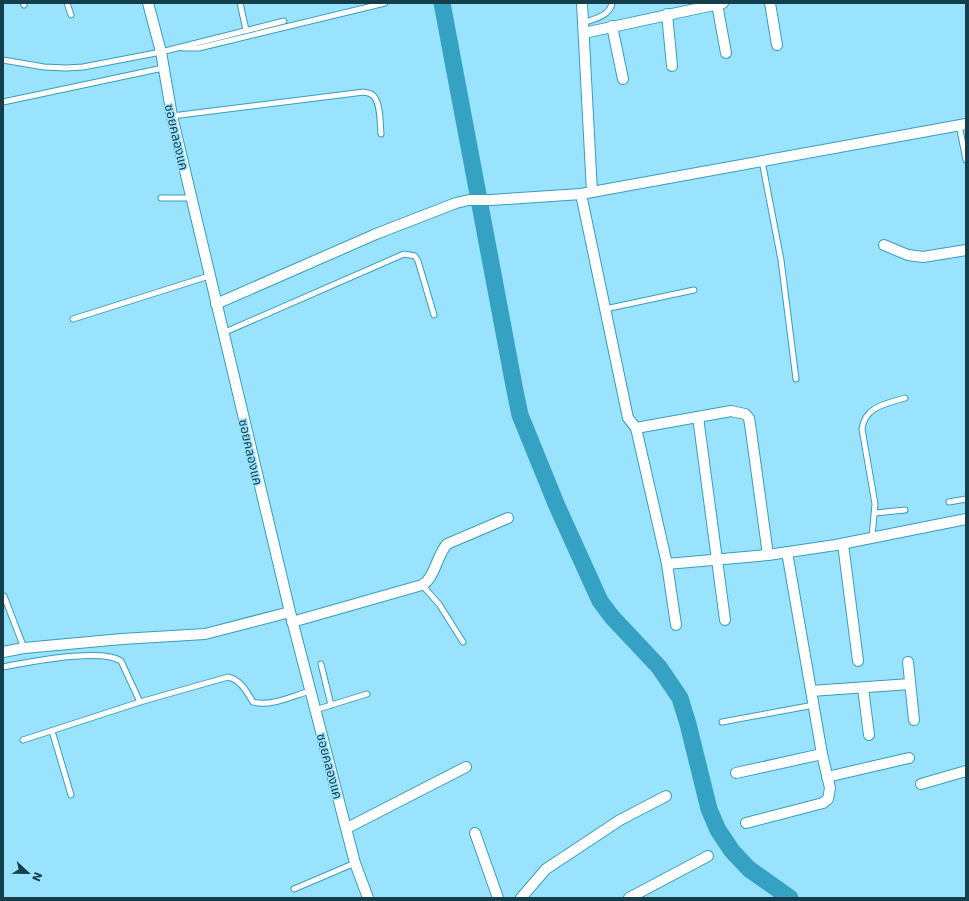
<svg xmlns="http://www.w3.org/2000/svg" width="969" height="901" font-family="'DejaVu Sans','Noto Sans Thai',sans-serif">
	<style>
		.lines { fill: none; stroke-linecap: round; stroke-linejoin: round }
		.river { stroke: #35a1c3; stroke-width: 17 }
		.lane-casing { stroke: #379dbf; stroke-width: 7 }
		.street-casing { stroke: #379dbf; stroke-width: 12 }
		.lane { stroke: #fff; stroke-width: 5 }
		.street { stroke: #fff; stroke-width: 10 }
		.labels { text-anchor: middle; stroke-width: 3; stroke-linejoin: round; paint-order: stroke }
		.street-label { font-size: 13px; fill: #143e4c; stroke: #99e3ff }
	</style>
	<rect width="100%" height="100%" fill="#99e3ff"/>
	<g class="lines">
		<!-- river -->
		<polyline class="river" points="442,3 515,391 520,415 557,506 600,601 612,617 659,667 680,698 688,724 709,809 718,830 732,851 749,869 790,898"/>
		<!-- lane casing -->
		<g class="lane-casing">
			<g id="lane">
				<polyline points="23,3 24,5"/>
				<polyline points="67,3 71,15"/>
				<polyline points="240,3 246,30"/>
				<path d="M583,23C594,19 610,16 612,3"/>
				<polyline points="183,48 199,48 385,3"/>
				<polyline points="3,60 44,67 66,68 83,67 161,52 284,21"/>
				<polyline points="3,102 163,68"/>
				<path d="M172,116L364,92C367,93 369,93 371,94C381,99 380,124 381,134"/>
				<polyline points="959,125 966,160"/>
				<polyline points="762,161 781,260 796,379"/>
				<polyline points="161,198 191,198"/>
				<polyline points="605,309 694,290"/>
				<polyline points="73,319 209,276"/>
				<polyline points="223,333 404,254 415,256 418,261 434,315"/>
				<polyline points="949,502 966,499"/>
				<polyline points="875,513 905,510"/>
				<path d="M872,537L875,504L862,429C865,406 886,404 905,398"/>
				<polyline points="422,585 439,604 463,642"/>
				<polyline points="4,596 24,648"/>
				<polyline points="321,664 331,705"/>
				<path d="M3,667C28,662 101,648 121,661L140,702"/>
				<polyline points="315,710 367,694"/>
				<polyline points="722,722 814,705"/>
				<polyline points="52,731 71,795"/>
				<path d="M23,740L140,702L228,677C241,680 246,691 253,702C271,707 292,696 310,691"/>
				<polyline points="294,889 355,863"/>
			</g>
		</g>
		<!-- street casing -->
		<g class="street-casing">
			<g id="street">
				<polyline points="148,3 161,52 172,116 290,612 355,863 368,898"/>
				<polyline points="582,3 592,192"/>
				<polyline points="770,3 777,45"/>
				<polyline points="717,4 726,53"/>
				<polyline points="667,14 672,66"/>
				<polyline points="612,26 623,79"/>
				<polyline points="584,33 723,3"/>
				<polyline points="581,194 628,418 636,428 667,564 676,625"/>
				<polyline points="884,245 908,255 923,257 966,250"/>
				<polyline points="216,304 376,234 456,203 469,200 491,200 581,194 966,124"/>
				<polyline points="698,417 725,620"/>
				<polyline points="636,428 731,411 745,414 749,418 751,431 768,555"/>
				<polyline points="843,544 858,661"/>
				<polyline points="667,564 768,555 836,545 966,519"/>
				<path d="M292,622L422,585C435,578 436,557 447,544L508,518"/>
				<polyline points="3,652 24,648 122,639 205,634 290,612"/>
				<polyline points="908,662 914,720"/>
				<polyline points="863,688 869,735"/>
				<polyline points="811,691 910,684"/>
				<polyline points="736,773 822,754"/>
				<polyline points="827,777 909,758"/>
				<polyline points="921,784 966,771"/>
				<polyline points="746,823 823,803 828,799 830,788 822,754 787,552"/>
				<polyline points="347,828 466,767"/>
				<polyline points="475,833 498,898"/>
				<polyline points="521,898 546,869 620,820 666,796"/>
				<polyline points="629,898 708,856"/>
			</g>
		</g>
		<!-- lane -->
		<use href="#lane" class="lane"/>
		<!-- street -->
		<use href="#street" class="street"/>
	</g>
	<g class="labels">
		<!-- street labels -->
		<g class="street-label">
			<text transform="translate(177 137) rotate(77)" y="5">ซอยคลองแค</text>
			<text transform="translate(251 452) rotate(77)" y="5">ซอยคลองแค</text>
			<text transform="translate(330 766) rotate(75)" y="5">ซอยคลองแค</text>
		</g>
	</g>
	<!-- border -->
	<rect width="969" height="901" fill="none" stroke="#143e4c" stroke-width="8"/>
	<!-- north arrow -->
	<g transform="translate(28 873) rotate(112)" stroke="#99e3ff" stroke-width="3" paint-order="stroke">
	<path d="M0-3L7 15L0 10L-7 15Z" fill="#143e4c"/>
	<text y="-6" font-size="11" font-weight="bold" text-anchor="middle" fill="#143e4c">N</text>
	</g>
</svg>
